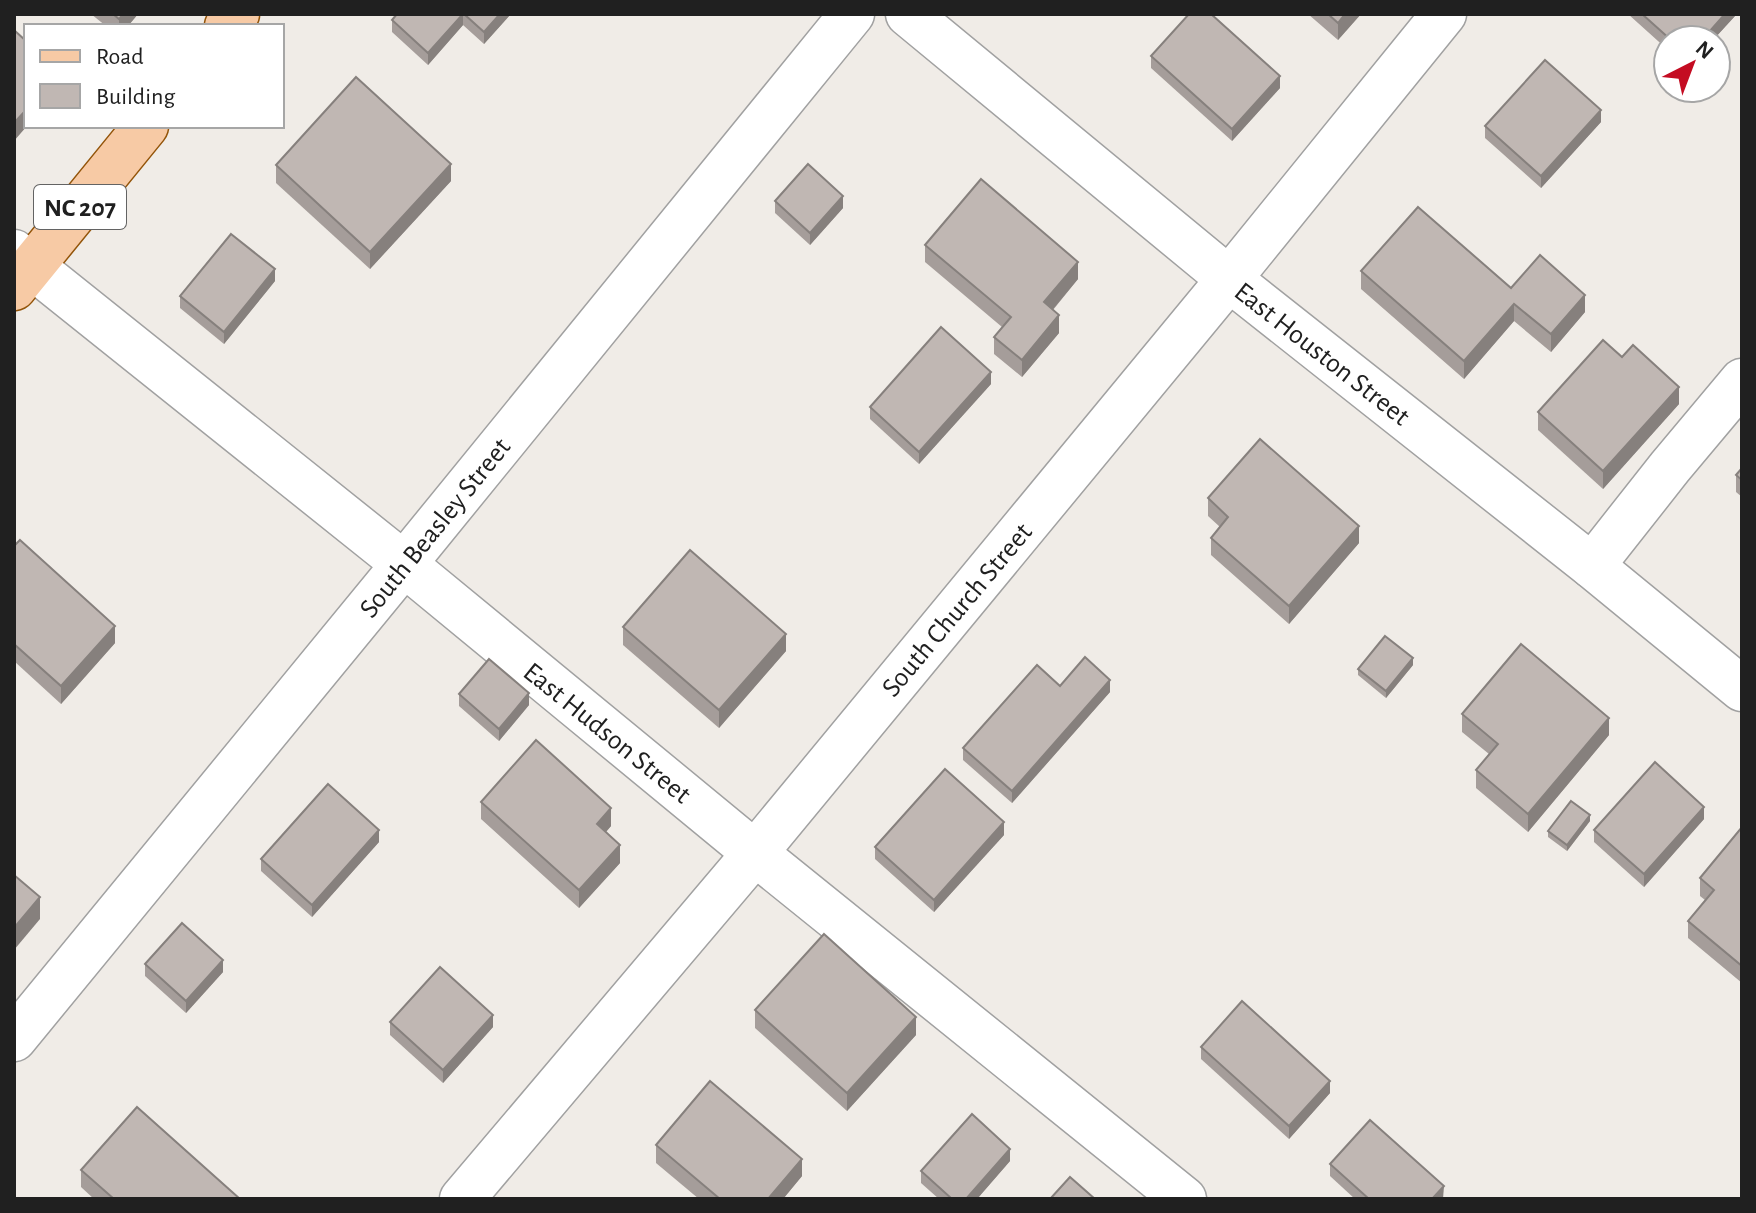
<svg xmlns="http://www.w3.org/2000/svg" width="1756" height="1213" font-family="'Alegreya Sans',sans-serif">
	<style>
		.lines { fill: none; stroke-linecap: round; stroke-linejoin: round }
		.minor-casing { stroke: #a1a1a1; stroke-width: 47 }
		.major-casing { stroke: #935409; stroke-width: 47 }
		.minor { stroke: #fff; stroke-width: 44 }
		.major { stroke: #f7caa5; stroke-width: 44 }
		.wall { fill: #a59d9a }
		.shaded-wall { fill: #86807d }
		.building { fill: #c0b7b3; stroke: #86807d; stroke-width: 2 }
		.labels { text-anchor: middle; stroke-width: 8; stroke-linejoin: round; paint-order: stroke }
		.shield { fill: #fff; stroke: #636363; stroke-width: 2 }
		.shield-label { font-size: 26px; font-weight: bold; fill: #202020 }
		.street-label { font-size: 28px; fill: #202020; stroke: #fff }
	</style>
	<rect width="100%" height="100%" fill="#f0ece7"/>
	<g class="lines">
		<!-- minor casing -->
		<g class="minor-casing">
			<g id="minor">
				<polyline points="908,14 1229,279 1592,566 1742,689"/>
				<polyline points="14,252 404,564 755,853 1184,1199"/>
				<polyline points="1592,566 1670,467 1742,381"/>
				<polyline points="14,1039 404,564 852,14"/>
				<polyline points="462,1199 755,853 1229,279 1444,14"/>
			</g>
		</g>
		<!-- major casing -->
		<g class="major-casing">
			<g id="major">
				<polyline points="227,26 237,14"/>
				<polyline points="14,288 146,126"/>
			</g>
		</g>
		<!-- minor -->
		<use href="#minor" class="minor"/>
		<!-- major -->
		<use href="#major" class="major"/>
	</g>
	<!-- wall -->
	<g class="wall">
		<polygon points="91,14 138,14 128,26 106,26"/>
		<polygon points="397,14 511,14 484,44 463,25 428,65 392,32 392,20"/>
		<polygon points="1308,14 1361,14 1338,40"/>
		<polygon points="1628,14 1735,14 1735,16 1713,40 1668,40 1668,50"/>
		<polygon points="1151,56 1280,88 1232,141 1151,68"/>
		<polygon points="1601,122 1541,188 1485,138 1485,126"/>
		<polygon points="276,165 451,181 370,269 276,183"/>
		<polygon points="775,201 843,208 810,245 775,213"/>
		<polygon points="925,245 1078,279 1053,310 1059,333 1022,377 994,354 994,337 1002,327 925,262"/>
		<polygon points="1361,271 1511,288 1585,312 1551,352 1514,321 1464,379 1361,289"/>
		<polygon points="275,281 224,344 180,308 180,296"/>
		<polygon points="1622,357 1679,404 1603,489 1538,430 1538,412"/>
		<polygon points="991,384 919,464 870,419 870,407"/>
		<polygon points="1742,468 1742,497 1736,492 1736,475"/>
		<polygon points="1208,498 1359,543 1289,624 1211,555 1211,538 1220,527 1208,516"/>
		<polygon points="14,546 115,643 61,704 14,661"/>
		<polygon points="623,627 786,651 719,728 623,645"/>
		<polygon points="1413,665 1386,698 1358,675 1358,669"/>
		<polygon points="1060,686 1110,692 1012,803 963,760 963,748"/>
		<polygon points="459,694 529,705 499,741 459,706"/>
		<polygon points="1462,714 1609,735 1528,832 1476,788 1476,770 1489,754 1462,732"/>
		<polygon points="481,802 611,826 606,832 620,863 579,908 481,819"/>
		<polygon points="1704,819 1644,887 1594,842 1594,830"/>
		<polygon points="1590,821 1567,851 1548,837 1548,831"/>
		<polygon points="1742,827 1742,983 1688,938 1688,921 1705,900 1700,896 1700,878"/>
		<polygon points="1004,835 934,912 875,859 875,847"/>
		<polygon points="379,842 312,917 261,871 261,859"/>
		<polygon points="145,964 223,972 186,1013 145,976"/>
		<polygon points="755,1010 916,1035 847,1111 755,1028"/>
		<polygon points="390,1022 493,1027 443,1083 390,1035"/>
		<polygon points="1201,1047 1330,1093 1289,1139 1201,1059"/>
		<polygon points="656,1145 802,1176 783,1199 699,1199 656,1163"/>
		<polygon points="1010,1161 977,1199 939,1199 921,1183 921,1171"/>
		<polygon points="1330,1164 1444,1198 1355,1199 1330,1176"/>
		<polygon points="81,1170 240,1199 94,1199 81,1187"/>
	</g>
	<!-- shaded-wall -->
	<g class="shaded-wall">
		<polygon points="123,14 138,14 128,26 119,26 119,19"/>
		<polygon points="463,14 463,25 428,65 428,53"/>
		<polygon points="500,14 511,14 484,44 484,32"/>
		<polygon points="1345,14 1361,14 1338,40 1338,23"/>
		<polygon points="1725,14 1735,14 1735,16 1713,40 1702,40"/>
		<polygon points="1280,76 1280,88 1232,141 1232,129"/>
		<polygon points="26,110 26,126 27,126 14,141 14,123"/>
		<polygon points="1601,110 1601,122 1541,188 1541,176"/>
		<polygon points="451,164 451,181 370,269 370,252"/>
		<polygon points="843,196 843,208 810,245 810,233"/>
		<polygon points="1078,262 1078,279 1044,320 1044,302"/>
		<polygon points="275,269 275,281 224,344 224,332"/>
		<polygon points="1585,295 1585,312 1551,352 1551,334"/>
		<polygon points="1514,304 1514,321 1464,379 1464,361"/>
		<polygon points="1059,315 1059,333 1022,377 1022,360"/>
		<polygon points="991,372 991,384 919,464 919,452"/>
		<polygon points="1679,387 1679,404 1603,489 1603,471"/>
		<polygon points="1359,526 1359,543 1289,624 1289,606"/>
		<polygon points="115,626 115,643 61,704 61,686"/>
		<polygon points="786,634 786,651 719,728 719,710"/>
		<polygon points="1413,658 1413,665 1386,698 1386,691"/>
		<polygon points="1110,680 1110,692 1012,803 1012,791"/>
		<polygon points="529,693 529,705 499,741 499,729"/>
		<polygon points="1609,718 1609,735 1528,832 1528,814"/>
		<polygon points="1704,807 1704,819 1644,887 1644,874"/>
		<polygon points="611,808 611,826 597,842 597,824"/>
		<polygon points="1590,815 1590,821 1567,851 1567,845"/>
		<polygon points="1004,822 1004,835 934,912 934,900"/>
		<polygon points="379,830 379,842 312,917 312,905"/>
		<polygon points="620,845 620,863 579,908 579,890"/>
		<polygon points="40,897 40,919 14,950 14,928"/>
		<polygon points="223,960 223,972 186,1013 186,1001"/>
		<polygon points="493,1015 493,1027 443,1083 443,1070"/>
		<polygon points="916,1017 916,1035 847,1111 847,1093"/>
		<polygon points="1330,1081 1330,1093 1289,1139 1289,1126"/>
		<polygon points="1010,1149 1010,1161 977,1199 966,1199"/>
		<polygon points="802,1159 802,1176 783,1199 768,1199"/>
		<polygon points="1444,1186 1443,1199 1432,1199"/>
	</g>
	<!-- building -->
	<g class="building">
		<polygon points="113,14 123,14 119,19"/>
		<polygon points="397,14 463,14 428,53 392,20"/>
		<polygon points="464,14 500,14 484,32"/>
		<polygon points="1189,14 1211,14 1280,76 1232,129 1151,56"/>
		<polygon points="1328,14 1345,14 1338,23"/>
		<polygon points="1642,14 1725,14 1702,40 1671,40"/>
		<polygon points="14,30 26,41 26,110 14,123"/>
		<polygon points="1545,60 1601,110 1541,176 1485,126"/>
		<polygon points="356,77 451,164 370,252 276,165"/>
		<polygon points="808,164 843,196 810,233 775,201"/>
		<polygon points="981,179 1078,262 1044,302 1059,315 1022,360 994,337 1011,317 925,245"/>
		<polygon points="1418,207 1511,288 1540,255 1585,295 1551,334 1514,304 1464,361 1361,271"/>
		<polygon points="231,234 275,269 224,332 180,296"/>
		<polygon points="941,327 991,372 919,452 870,407"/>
		<polygon points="1603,340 1622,357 1633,345 1679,387 1603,471 1538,412"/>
		<polygon points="1260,439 1359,526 1289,606 1211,538 1228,517 1208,498"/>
		<polygon points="1742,468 1742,480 1736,475"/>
		<polygon points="20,540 115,626 61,686 14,644 14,546"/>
		<polygon points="690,550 786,634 719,710 623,627"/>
		<polygon points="1385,636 1413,658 1386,691 1358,669"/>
		<polygon points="1521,644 1609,718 1528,814 1476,770 1498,744 1462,714"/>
		<polygon points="1085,657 1110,680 1012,791 963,748 1037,665 1060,686"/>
		<polygon points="489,659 529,693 499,729 459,694"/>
		<polygon points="536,740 611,808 597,824 620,845 579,890 481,802"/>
		<polygon points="1655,762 1704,807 1644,874 1594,830"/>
		<polygon points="945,769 1004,822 934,900 875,847"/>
		<polygon points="328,784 379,830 312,905 261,859"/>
		<polygon points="1571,801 1590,815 1567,845 1548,831"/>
		<polygon points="1742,827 1742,966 1688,921 1714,890 1700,878"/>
		<polygon points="14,875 40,897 14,928"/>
		<polygon points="182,923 223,960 186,1001 145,964"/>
		<polygon points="824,934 916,1017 847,1093 755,1010"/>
		<polygon points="440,967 493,1015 443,1070 390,1022"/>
		<polygon points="1242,1001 1330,1081 1289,1126 1201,1047"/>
		<polygon points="710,1081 802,1159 768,1199 720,1199 656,1145"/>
		<polygon points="137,1107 240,1199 114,1199 81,1170"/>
		<polygon points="972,1114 1010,1149 966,1199 952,1199 921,1171"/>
		<polygon points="1370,1120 1444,1186 1432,1199 1369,1199 1330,1164"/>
		<polygon points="1070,1177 1095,1199 1050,1199"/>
	</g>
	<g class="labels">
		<!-- shield labels -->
		<rect class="shield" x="34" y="185" width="92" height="44" rx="6"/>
		<g class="shield-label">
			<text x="80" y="216">NC 207</text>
		</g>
		<!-- street labels -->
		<g class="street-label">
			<text transform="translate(1323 353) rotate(38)" y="10">East Houston Street</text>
			<text transform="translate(434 527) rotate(-51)" y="10">South Beasley Street</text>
			<text transform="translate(956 609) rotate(-50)" y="10">South Church Street</text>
			<text transform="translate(608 732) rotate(39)" y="10">East Hudson Street</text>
		</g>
	</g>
	<!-- border -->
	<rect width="1756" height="1213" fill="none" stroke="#202020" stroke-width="32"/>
	<!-- legend -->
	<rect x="24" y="24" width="260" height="104" fill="#ffffff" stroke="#a6a6a6" stroke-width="2"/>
	<rect x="40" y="50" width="40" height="12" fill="#f7caa5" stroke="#a6a6a6" stroke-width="2"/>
	<text x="96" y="64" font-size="24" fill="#202020">Road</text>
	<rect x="40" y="84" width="40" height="24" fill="#c0b7b3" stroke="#a6a6a6" stroke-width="2"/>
	<text x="96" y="104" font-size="24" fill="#202020">Building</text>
	<!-- north arrow -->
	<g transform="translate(1692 64) rotate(42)"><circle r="38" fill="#ffffff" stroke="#a6a6a6" stroke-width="2"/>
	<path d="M0-6L14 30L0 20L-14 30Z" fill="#c40c22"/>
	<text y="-12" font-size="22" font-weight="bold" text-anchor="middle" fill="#202020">N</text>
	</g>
</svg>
